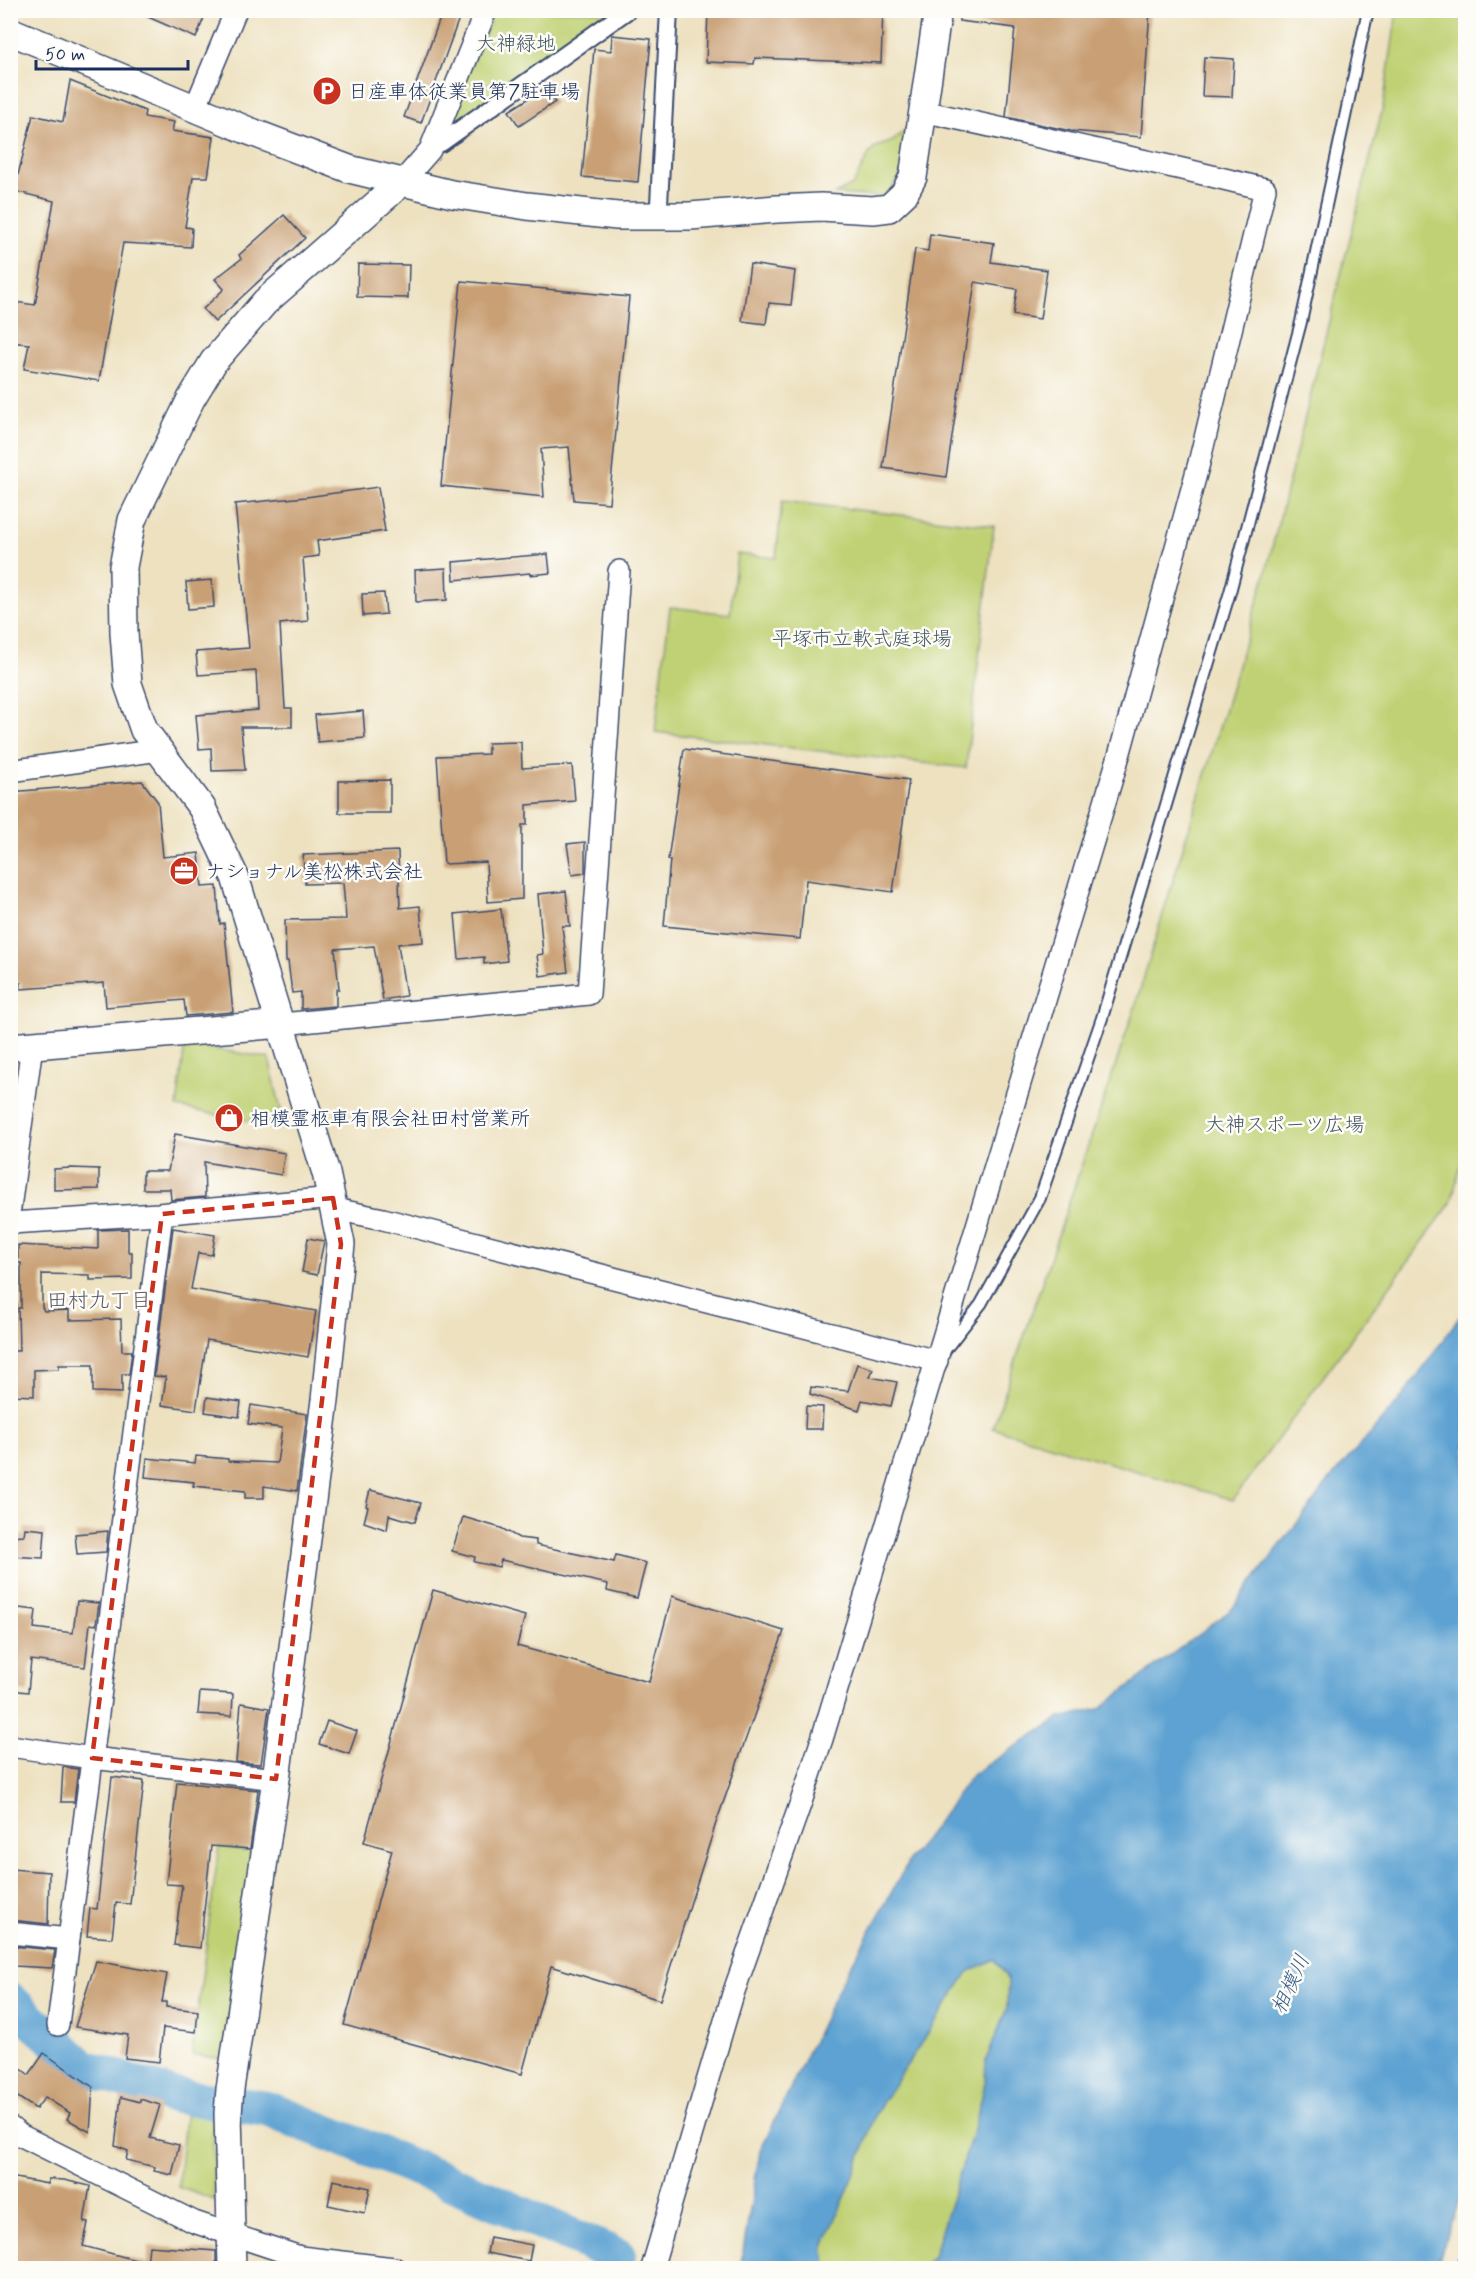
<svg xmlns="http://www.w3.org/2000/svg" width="1476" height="2279" font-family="Mynerve,'Klee One',sans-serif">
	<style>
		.green { fill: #c0d174; stroke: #6e8069; stroke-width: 1.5 }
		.water { fill: #5da2d2; stroke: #3c6898; stroke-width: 1.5 }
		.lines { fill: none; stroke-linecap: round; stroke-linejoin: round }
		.river { stroke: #5da2d2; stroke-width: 36 }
		.building { fill: #c9a076 }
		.service-casing { stroke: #3a4a6d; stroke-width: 14 }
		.pedestrian-casing { stroke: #3a4a6d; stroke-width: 20 }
		.minor-casing { stroke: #3a4a6d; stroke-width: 24 }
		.tertiary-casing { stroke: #3a4a6d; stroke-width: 30 }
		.service { stroke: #fff; stroke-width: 10 }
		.pedestrian { stroke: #fff; stroke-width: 16 }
		.minor { stroke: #fff; stroke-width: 21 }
		.tertiary { stroke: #fff; stroke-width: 27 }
		.marked { fill: none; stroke: #c8321e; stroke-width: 4.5; stroke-dasharray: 12 8; stroke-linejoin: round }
		.labels { text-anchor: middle; stroke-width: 5; stroke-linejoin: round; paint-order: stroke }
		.park-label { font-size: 20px; fill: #445864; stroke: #fdfcf7 }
		.poi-label { font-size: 20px; fill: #1b2f5e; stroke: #fdfcf7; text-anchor: start }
		.neighbourhood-label { font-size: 21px; fill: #585766; stroke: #fdfcf7 }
		.water-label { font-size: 21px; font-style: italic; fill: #355d8c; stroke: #fdfcf7 }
	</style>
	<rect width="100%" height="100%" fill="#fdfcf7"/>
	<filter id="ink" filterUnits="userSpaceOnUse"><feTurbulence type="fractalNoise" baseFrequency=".0167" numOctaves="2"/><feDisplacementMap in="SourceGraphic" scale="12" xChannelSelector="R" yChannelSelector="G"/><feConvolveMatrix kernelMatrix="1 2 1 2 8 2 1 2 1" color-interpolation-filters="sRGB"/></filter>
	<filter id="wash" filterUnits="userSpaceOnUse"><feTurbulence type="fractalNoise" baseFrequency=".008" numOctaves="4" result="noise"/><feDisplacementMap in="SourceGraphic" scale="24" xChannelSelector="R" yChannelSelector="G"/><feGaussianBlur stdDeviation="1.35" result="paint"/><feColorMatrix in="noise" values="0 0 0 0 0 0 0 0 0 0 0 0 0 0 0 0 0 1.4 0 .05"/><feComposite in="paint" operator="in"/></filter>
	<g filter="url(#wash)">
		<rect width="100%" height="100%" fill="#ede1c0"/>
		<!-- green -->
		<g class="green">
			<polygon points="494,11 613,11 442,136"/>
			<polygon points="1397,11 1465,11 1465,1149 1451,1203 1233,1500 993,1428 1134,1010 1265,576 1383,107"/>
			<polygon points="908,127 905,169 886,197 835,194 853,185 869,154 876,147 893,141"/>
			<polygon points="782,501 994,526 966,768 655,732 670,607 730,614 737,554 776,558"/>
			<polygon points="185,1044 269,1058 285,1128 177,1107"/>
			<polygon points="219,1846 253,1852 224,2059 192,2055"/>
			<polygon points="995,1959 1008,1980 1007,2008 986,2060 985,2084 974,2129 933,2256 922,2268 825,2268 824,2246 853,2178 876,2112 968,1972"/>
			<polygon points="186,2109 213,2109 214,2200 178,2187"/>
		</g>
		<!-- water -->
		<polygon class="water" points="1465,1309 1466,2181 1436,2268 922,2268 933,2256 974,2129 985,2084 986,2060 1007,2008 1008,1980 995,1959 968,1972 876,2112 853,2178 824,2246 825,2268 740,2268 760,2151 840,1985 910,1859 973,1774 1060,1718 1099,1709 1232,1609 1332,1477 1403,1396"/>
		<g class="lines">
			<!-- river -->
			<polyline class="river" points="10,2000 83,2067 171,2095 268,2109 431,2174 618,2256"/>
		</g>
		<g id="blocks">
			<!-- building -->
			<g class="building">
				<polygon points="132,10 207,10 196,38"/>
				<polygon points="443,10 462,10 421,123 404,117"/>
				<polygon points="708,10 883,10 881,63 755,58 754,64 706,62"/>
				<polygon points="959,10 1150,10 1141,137 1071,131 1006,117 1015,28 959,21"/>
				<polygon points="612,35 651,39 638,182 582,177 594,49 611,51"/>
				<polygon points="1204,57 1234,59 1232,97 1202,96"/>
				<polygon points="70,81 145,111 144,117 174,122 172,131 214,137 208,177 193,177 185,227 192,228 191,247 123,243 99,381 24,369 29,344 10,342 15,302 35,305 54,201 14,191 33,115 63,122"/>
				<polygon points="545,88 555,102 519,126 509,111"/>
				<polygon points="284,215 305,238 215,322 203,309 224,289 215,279 241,259 239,255"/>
				<polygon points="930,234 994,243 991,262 1047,270 1040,319 1013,315 1017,289 975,282 946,477 883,468 915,249 928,251"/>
				<polygon points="358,264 409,265 408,298 357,297"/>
				<polygon points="750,264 795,271 791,305 769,303 766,324 742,321"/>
				<polygon points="461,281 629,297 609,503 574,500 569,447 541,449 544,497 441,486"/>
				<polygon points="378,487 385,531 317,541 319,556 303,558 308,621 280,624 285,708 292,708 292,727 241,727 245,770 212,771 211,748 199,749 196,715 258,710 256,671 198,675 196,652 249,648 235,504 306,497"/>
				<polygon points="548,554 550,573 530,575 530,573 454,580 453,562"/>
				<polygon points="446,568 447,600 416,602 415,570"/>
				<polygon points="212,580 214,607 188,609 186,582"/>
				<polygon points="384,593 386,614 363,616 362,594"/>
				<polygon points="363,711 365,738 318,742 315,715"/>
				<polygon points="521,742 522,768 572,765 575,801 527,805 527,825 522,825 522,899 488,902 486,862 444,864 437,756 488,754 488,743"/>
				<polygon points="684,749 909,780 893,892 806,880 800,939 664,926 670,860 668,860"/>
				<polygon points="390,780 390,813 339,813 339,781"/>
				<polygon points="142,781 158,802 163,857 199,853 202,887 217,886 220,924 224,923 233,1012 186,1016 184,1000 106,1007 104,983 21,989 21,983 10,983 10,792"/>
				<polygon points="585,842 585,873 572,875 567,844"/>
				<polygon points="398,851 400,908 420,906 423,942 398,944 406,996 383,1000 374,946 335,949 339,989 336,989 336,1006 301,1009 301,992 292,993 288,961 286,961 285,920 346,919 343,883 305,884 303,855"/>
				<polygon points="566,891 570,926 562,926 568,972 540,976 537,955 543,954 538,894"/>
				<polygon points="501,909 507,961 484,964 484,957 459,959 455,914"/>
				<polygon points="175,1134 285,1153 281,1175 204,1162 205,1197 171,1200 170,1189 143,1189 143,1171 168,1171"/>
				<polygon points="71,1168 99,1169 99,1189 54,1190 54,1169"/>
				<polygon points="173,1228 215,1235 212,1255 198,1253 191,1289 316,1311 308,1357 207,1340 196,1410 162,1405 166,1377 154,1376"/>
				<polygon points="128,1229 128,1252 132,1252 132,1279 90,1280 90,1275 42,1274 42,1307 44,1311 69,1310 69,1320 121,1319 122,1351 132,1351 129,1374 122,1374 122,1393 93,1392 93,1365 59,1365 59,1369 34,1370 34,1396 10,1395 10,1351 19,1351 18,1308 21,1308 21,1263 18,1263 18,1245 98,1249 98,1230"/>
				<polygon points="308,1238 324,1241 317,1275 302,1272"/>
				<polygon points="857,1364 873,1369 870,1377 897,1382 891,1406 862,1400 859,1410 810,1394 811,1387 848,1391"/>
				<polygon points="207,1397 241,1402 239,1417 205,1412"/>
				<polygon points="251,1405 307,1414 297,1491 264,1486 264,1498 245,1498 245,1491 193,1486 194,1482 145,1477 147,1458 195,1463 196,1456 228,1459 228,1461 277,1463 282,1428 248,1424"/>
				<polygon points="806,1406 823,1407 822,1429 805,1429"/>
				<polygon points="370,1490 421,1503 415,1522 389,1515 387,1530 364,1522 368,1507 366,1506"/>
				<polygon points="463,1517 501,1528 519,1538 536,1540 536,1545 614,1562 616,1555 646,1563 637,1598 607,1591 608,1584 501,1560 499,1567 474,1562 475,1557 452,1551"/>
				<polygon points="25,1528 45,1530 43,1558 10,1556 10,1536 24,1535"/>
				<polygon points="108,1531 106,1552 77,1554 75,1534"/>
				<polygon points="433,1590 525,1616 517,1646 649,1682 672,1596 784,1631 716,1823 660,2000 551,1966 522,2074 344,2025 392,1850 364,1842"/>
				<polygon points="77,1601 99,1603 96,1625 90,1624 85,1667 31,1660 28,1692 10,1690 10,1607 36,1610 34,1628 73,1633"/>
				<polygon points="200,1692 233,1694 232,1716 198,1714"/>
				<polygon points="241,1703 269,1708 261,1764 236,1762"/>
				<polygon points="327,1721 357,1731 349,1754 319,1744"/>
				<polygon points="63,1767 78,1769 74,1802 61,1802"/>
				<polygon points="112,1777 144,1781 130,1904 116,1903 112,1938 87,1936 90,1908 97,1909"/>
				<polygon points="177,1782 258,1790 250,1849 211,1846 200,1948 174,1945 182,1885 166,1884"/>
				<polygon points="10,1869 49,1872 48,1924 10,1920"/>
				<polygon points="10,1946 55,1950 52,1968 14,1966 14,1953 10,1952"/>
				<polygon points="96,1961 167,1974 162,2002 166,2002 166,2007 198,2011 196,2032 163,2028 159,2062 125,2058 128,2035 75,2027"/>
				<polygon points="44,2053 93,2087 90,2132 67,2119 70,2113 45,2097 36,2109 10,2092 10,2060 29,2075"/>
				<polygon points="121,2097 140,2102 140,2099 160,2105 150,2138 179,2145 172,2175 154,2171 155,2167 126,2160 128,2151 115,2146"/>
				<polygon points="10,2177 48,2184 48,2179 64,2180 90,2186 84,2222 88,2223 83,2246 147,2263 149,2246 216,2251 216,2268 10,2268"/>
				<polygon points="333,2180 370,2188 365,2213 328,2205"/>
				<polygon points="490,2237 532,2245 529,2261 487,2253"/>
			</g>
		</g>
	</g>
	<g filter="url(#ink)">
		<use href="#blocks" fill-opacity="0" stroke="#3a4a6d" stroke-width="1.5"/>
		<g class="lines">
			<!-- service casing -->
			<g class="service-casing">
				<g id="service">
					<polyline points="945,1350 981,1304 1040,1198 1102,1018 1230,592 1301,322 1368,10"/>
					<polyline points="1462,2268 1466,2257"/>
				</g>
			</g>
			<!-- pedestrian casing -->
			<g class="pedestrian-casing">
				<g id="pedestrian">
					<polyline points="441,143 628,10"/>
					<polyline points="659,204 669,10"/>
				</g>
			</g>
			<!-- minor casing -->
			<g class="minor-casing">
				<g id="minor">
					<polyline points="195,108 236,10"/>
					<polyline points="402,182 430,150 486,10"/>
					<polyline points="10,771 159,750"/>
					<polyline points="282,1024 589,994 619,571"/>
					<polyline points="10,1208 32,1045"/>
					<polyline points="335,1209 383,1219 937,1361"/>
					<polyline points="10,1223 158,1214 333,1198"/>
					<polyline points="10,1746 92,1758 276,1779"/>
					<polyline points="10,1933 69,1939"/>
					<polyline points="58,2025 162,1214"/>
					<polyline points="10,2127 20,2135 194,2222 300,2257 394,2268"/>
					<polyline points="652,2268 733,1994 801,1802 822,1739 1120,752 1199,463 1265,189 1191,171 923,111"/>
				</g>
			</g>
			<!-- tertiary casing -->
			<g class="tertiary-casing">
				<g id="tertiary">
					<polyline points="10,31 249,131 349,169 452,194 527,206 617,216 690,216 777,209 821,207 873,210 889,208 904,194 913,177 938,10"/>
					<polyline points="10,1047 282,1024"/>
					<polyline points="232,2268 228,2113 230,2089 276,1779 325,1400 341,1244 326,1173 235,877 202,808 144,730 128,684 124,633 123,567 132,520 191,399 214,361 265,302 402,182"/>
				</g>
			</g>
			<!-- service -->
			<use href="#service" class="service"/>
			<!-- pedestrian -->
			<use href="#pedestrian" class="pedestrian"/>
			<!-- minor -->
			<use href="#minor" class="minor"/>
			<!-- tertiary -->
			<use href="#tertiary" class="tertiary"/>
		</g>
	</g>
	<!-- marked area -->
	<path class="marked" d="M333,1198L341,1244L276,1779L92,1758L162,1214Z"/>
	<!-- icons -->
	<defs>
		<g id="parking-disc" transform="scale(1.5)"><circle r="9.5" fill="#c8321e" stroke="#fdfcf7"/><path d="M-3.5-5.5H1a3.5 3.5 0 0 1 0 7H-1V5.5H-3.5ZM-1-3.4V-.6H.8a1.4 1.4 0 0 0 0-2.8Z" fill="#fff"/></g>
		<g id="office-disc" transform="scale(1.5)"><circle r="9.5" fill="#c8321e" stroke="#fdfcf7"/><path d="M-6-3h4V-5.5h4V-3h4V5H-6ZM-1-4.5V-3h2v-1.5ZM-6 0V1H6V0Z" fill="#fff"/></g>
		<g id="shop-disc" transform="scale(1.5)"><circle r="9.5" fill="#c8321e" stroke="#fdfcf7"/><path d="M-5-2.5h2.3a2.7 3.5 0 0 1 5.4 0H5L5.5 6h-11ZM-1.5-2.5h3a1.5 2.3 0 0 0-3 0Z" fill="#fff"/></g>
	</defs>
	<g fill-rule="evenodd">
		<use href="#parking-disc" x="327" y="91"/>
		<use href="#office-disc" x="184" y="871"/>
		<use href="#shop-disc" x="229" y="1118"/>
	</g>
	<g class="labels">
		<!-- park labels -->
		<g class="park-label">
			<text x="516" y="50">大神緑地</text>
			<text x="862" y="645">平塚市立軟式庭球場</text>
			<text x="1285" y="1131">大神スポーツ広場</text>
		</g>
		<!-- poi labels -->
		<g class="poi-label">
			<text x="348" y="98">日産車体従業員第7駐車場</text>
			<text x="205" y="878">ナショナル美松株式会社</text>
			<text x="250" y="1125">相模霊柩車有限会社田村営業所</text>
		</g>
		<!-- neighbourhood labels -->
		<g class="neighbourhood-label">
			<text x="99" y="1307">田村九丁目</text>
		</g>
		<!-- water labels -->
		<g class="water-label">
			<text transform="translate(1290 1984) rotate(-65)" y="7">相模川</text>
		</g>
	</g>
	<!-- margin -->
	<rect width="1476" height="2279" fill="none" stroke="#fdfcf7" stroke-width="36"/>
	<!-- scale -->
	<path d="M36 60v9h152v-9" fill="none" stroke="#1b2f5e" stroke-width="3"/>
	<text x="45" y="60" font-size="18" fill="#1b2f5e" stroke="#fdfcf7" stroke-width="4.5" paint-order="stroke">50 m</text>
</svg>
